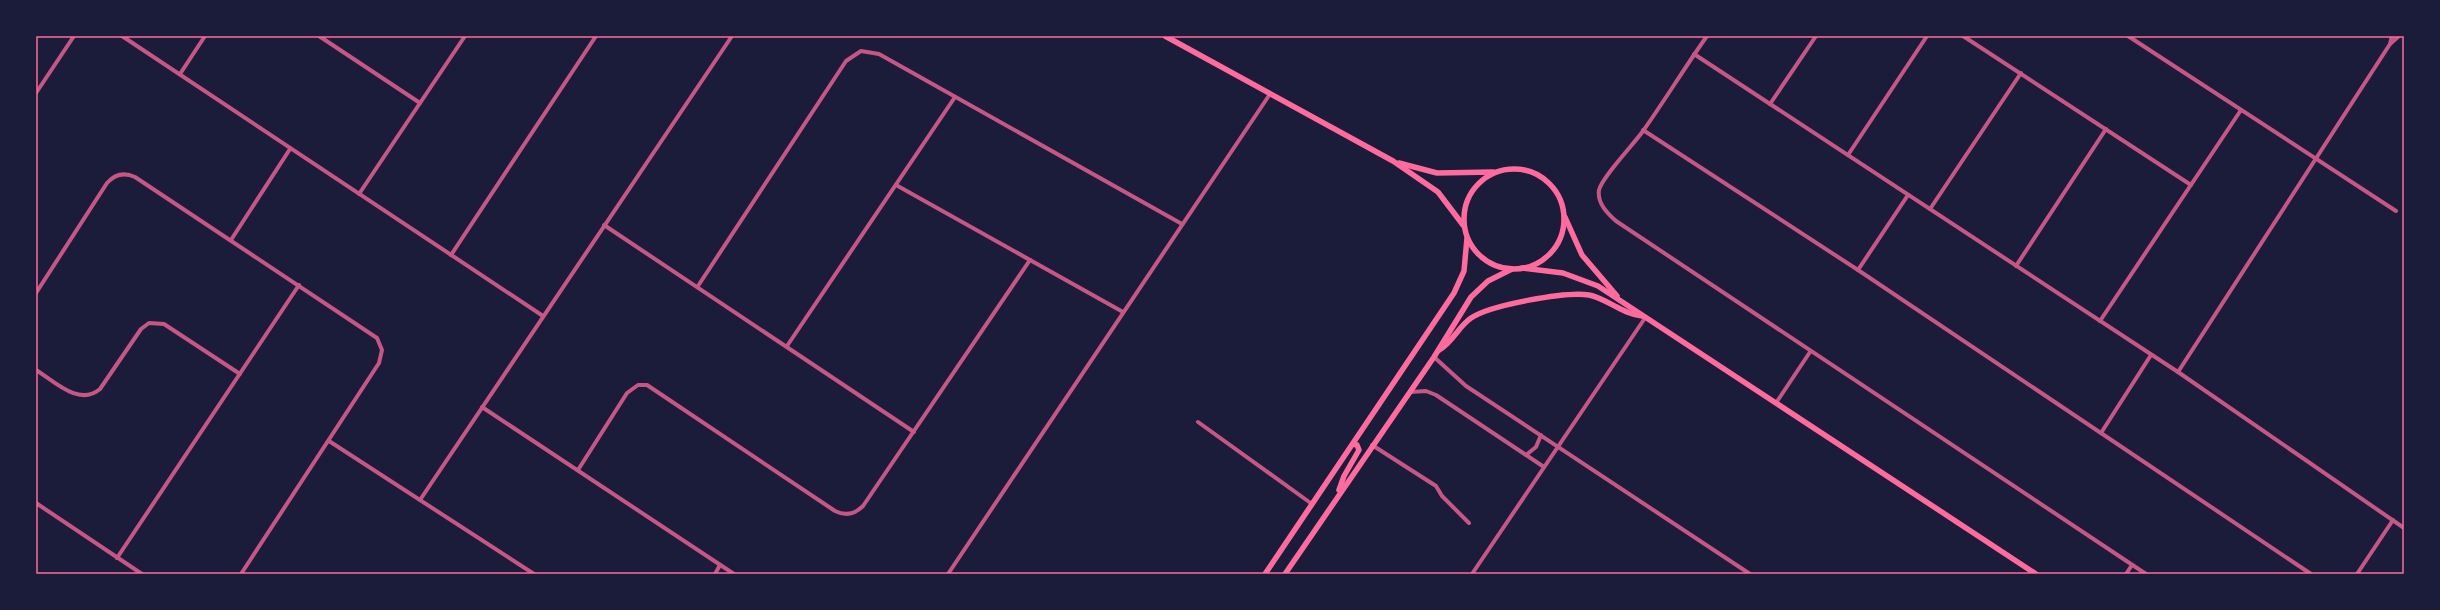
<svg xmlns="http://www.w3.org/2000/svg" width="2440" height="610" font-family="'Alegreya Sans',sans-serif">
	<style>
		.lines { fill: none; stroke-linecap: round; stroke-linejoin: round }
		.minor { stroke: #c65784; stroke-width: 4 }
		.secondary { stroke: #ff6b9d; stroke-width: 5.5 }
		.neatline { fill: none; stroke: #ff6b9d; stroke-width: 1.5 }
	</style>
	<rect width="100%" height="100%" fill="#1b1b3a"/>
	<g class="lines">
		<!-- minor -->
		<g class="minor">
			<polyline points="122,36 543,316"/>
			<polyline points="319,36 420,103"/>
			<path d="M1707,36C1685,67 1665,100 1643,131C1634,144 1602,177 1599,190C1597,203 1607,213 1616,221L2146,574"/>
			<polyline points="1963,36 2191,185"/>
			<polyline points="2128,36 2396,211"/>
			<polyline points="2390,44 2392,36"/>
			<polyline points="1694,54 2178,372 2404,528"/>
			<polyline points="180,74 205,36"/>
			<polyline points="36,93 74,36"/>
			<polyline points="1770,104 1816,36"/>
			<polyline points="1643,130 1858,270 2311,574"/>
			<polyline points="1848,155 1927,36"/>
			<polyline points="896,185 1123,312"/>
			<polyline points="359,194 465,36"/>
			<polyline points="1930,209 2021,73"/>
			<polyline points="604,225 914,432"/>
			<polyline points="231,240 290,149"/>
			<polyline points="451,255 596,36"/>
			<polyline points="2016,266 2106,129"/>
			<polyline points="1858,270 1908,195"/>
			<polyline points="698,286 846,61 861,51 879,54 1182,224"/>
			<path d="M36,293L107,183C115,174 124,172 135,177L377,338L382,350L379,363L241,574"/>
			<polyline points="2100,321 2241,110"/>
			<polyline points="787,346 955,97"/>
			<polyline points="1434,357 1466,386 1750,574"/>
			<path d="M36,370C54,381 79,407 100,389L141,329L149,323L164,324L240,374"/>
			<polyline points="2178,372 2390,44 2399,36"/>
			<polyline points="1410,392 1426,391 1436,395 1544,467"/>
			<polyline points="1776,403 1810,352"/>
			<polyline points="482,407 734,574"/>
			<polyline points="1198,422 1312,504"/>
			<polyline points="2101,433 2151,355"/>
			<polyline points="329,441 534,574"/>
			<polyline points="1372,445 1436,486 1442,496 1469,523"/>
			<polyline points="1526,455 1536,447 1541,435"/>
			<path d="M578,470L627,393L638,385H647L835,511C845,516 855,514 863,506L1030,260"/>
			<polyline points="420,500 732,36"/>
			<polyline points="36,503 142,574"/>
			<polyline points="117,558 299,285"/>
			<polyline points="715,574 720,565"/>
			<polyline points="948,574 1270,94"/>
			<polyline points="1472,574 1645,318"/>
			<polyline points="2126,574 2132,565"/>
			<polyline points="2357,574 2393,520"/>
		</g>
		<!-- secondary -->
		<g class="secondary">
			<polyline points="1165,36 1393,161 1438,192 1463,225"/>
			<polyline points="1399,163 1437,173 1493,172"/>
			<circle cx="1514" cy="219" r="50"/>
			<polyline points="1565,217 1582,255 1617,296"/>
			<polyline points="1522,268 1563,273 1598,286 2036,574"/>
			<path d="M1439,350C1453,342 1458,327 1471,318C1490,305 1567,291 1589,295C1608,299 1622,314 1642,316"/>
			<polyline points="1339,490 1344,476 1359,450 1357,445 1353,444"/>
			<polyline points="1265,574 1454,293 1464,271 1467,238"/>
			<polyline points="1285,574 1434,357 1471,297 1488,281 1512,269"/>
		</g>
	</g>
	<!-- border -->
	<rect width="2440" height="610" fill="none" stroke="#1b1b3a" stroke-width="74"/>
	<rect x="37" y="37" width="2366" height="536" class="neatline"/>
</svg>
